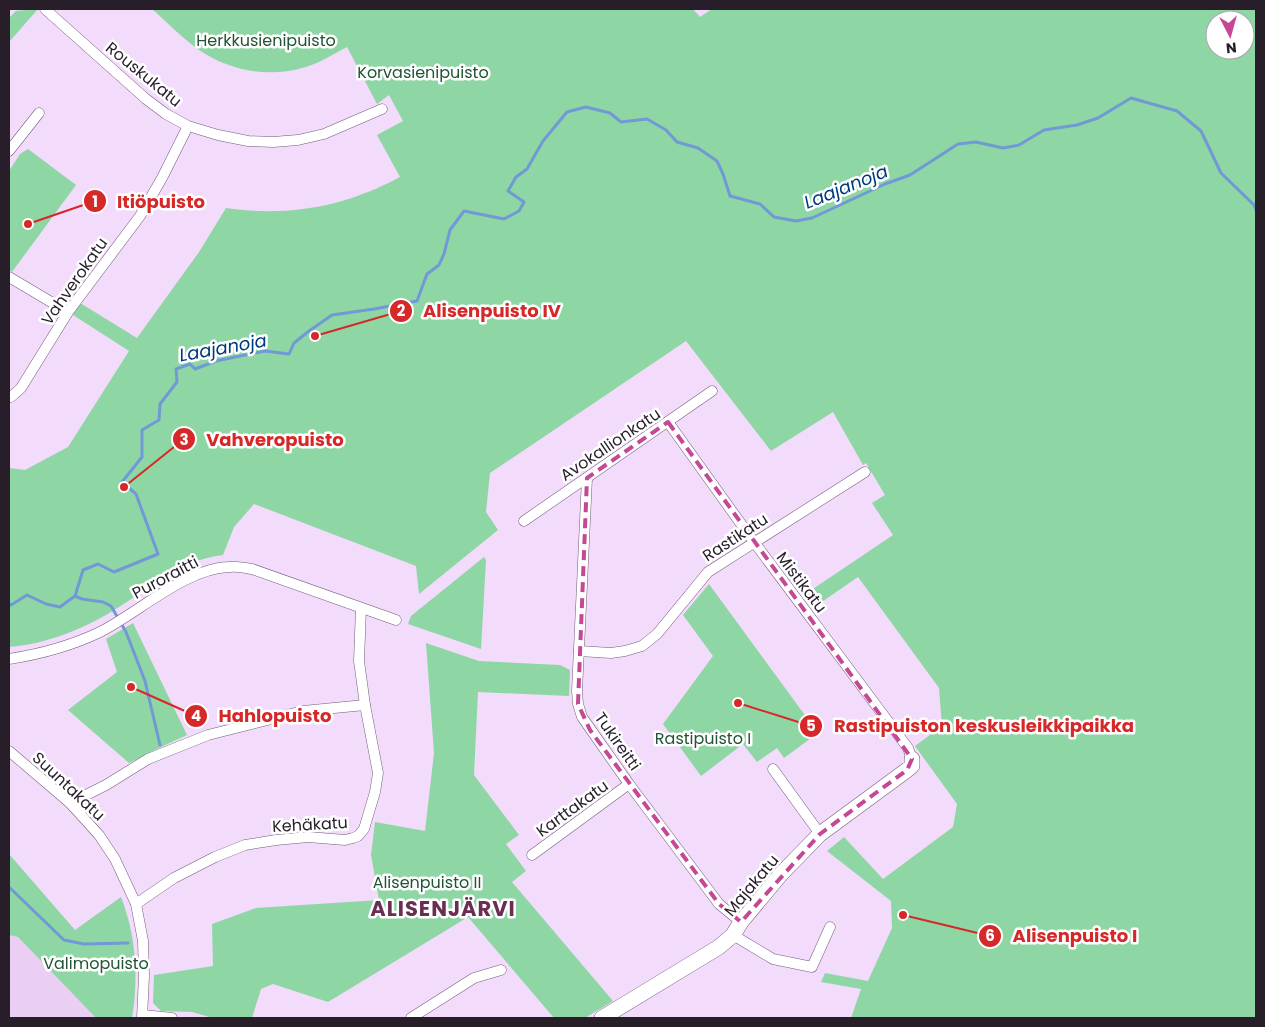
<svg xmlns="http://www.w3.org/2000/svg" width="1265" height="1027" font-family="Poppins,sans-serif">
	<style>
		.built { fill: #eacef4 }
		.green { fill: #8fd6a5; fill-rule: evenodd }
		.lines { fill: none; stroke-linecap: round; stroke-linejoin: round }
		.stream { stroke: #7099d5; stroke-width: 3 }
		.street-casing { stroke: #725d79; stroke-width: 11 }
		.secondary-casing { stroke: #725d79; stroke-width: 16 }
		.street { stroke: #fff; stroke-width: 10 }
		.secondary { stroke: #fff; stroke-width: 15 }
		.marked { fill: none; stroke: #c54795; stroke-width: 4; stroke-dasharray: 10 6; stroke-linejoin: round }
		.labels { text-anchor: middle; stroke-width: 5; stroke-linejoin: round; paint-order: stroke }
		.park-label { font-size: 16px; fill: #205434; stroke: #fff }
		.street-label { font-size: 16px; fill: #271e2a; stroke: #fff }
		.water-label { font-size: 18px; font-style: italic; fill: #00387e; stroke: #fff }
		.district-label { font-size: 21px; font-weight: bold; letter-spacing: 1px; fill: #6b2d52; stroke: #fff }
		.leader { fill: none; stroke: #d62828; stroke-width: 2 }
		.callout-dot { fill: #d62828; stroke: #fff; stroke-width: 2 }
		.mark-label { font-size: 15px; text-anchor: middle; font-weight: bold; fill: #fff }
		.callout-label { font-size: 18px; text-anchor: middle; font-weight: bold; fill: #d62828; stroke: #fff; stroke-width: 5; stroke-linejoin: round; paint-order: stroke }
	</style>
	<rect width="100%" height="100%" fill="#f2dbfb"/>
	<!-- built -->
	<polygon class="built" points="9,935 18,937 96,1018 9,1018"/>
	<!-- green -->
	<g class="green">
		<polygon points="38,9 9,42 9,18 16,11"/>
		<path d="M152,9H693L700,17L712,9H1256V1018H851L861,989L821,982L825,973L868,981L892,928L891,901L827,851L844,837L883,879L953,827L957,804L915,746L942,726L939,688L858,577L813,608L804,595L893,535L872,503L885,495L866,463L863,465L833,412L771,451L686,341L490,473L486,512L498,530L419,594L416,566L254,504L234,527L223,555C178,561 156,584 119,607C86,628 48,644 9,647V468L25,470L68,447L129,351L73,315L80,303L137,338L199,252L226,208C289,217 344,207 400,177L377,135L403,121L389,95L377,104L347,47C332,55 318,64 302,68C267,78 228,70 199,50C182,38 167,22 152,9ZM1215,20H1245V50H1215Z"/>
		<polygon points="28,149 76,185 12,272 9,269 9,171 20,154"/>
		<polygon points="484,557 486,560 481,649 408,624 411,616"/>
		<polygon points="709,584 818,733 784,758 777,748 757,762 743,744 701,776 663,724 713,656 683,615"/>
		<polygon points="133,623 187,735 161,747 129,763 68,710 117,672 106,639"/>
		<polygon points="426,643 479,661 560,665 570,670 569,696 478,692 474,775 519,835 506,844 526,871 512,882 613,1001 585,1018 554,1018 468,917 328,1002 273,984 261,989 252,1018 213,1018 192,1012 161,1011 153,1003 154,975 213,966 212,924 256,908 379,900 371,855 375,822 425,831 434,753"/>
		<path d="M9,854L75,930L121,897C136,936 139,977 132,1018H96L18,937L9,935Z"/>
	</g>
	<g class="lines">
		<!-- stream -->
		<g class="stream">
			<polyline points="75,596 82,599 103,602 111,606 126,632 145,681 160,745"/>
			<polyline points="9,604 11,605 27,595 46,604 60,607 75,596 83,570 98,564 114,572 158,554 136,494 122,482 142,457 142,430 159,420 160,404 177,382 176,369 190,364 195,369 216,361 265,351 289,354 294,343 309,331 332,315 374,309 417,301 427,274 439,265 444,254 450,230 464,211 504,219 519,211 524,202 508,191 516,177 527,169 543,141 567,112 586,107 610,113 621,122 647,119 666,130 677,142 698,148 717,161 723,174 730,196 760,204 774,217 796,221 812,218 885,184 910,175 958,144 976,142 1003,148 1019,145 1044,130 1077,125 1098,118 1131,98 1177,111 1201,131 1221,173 1254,205 1256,210"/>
			<polyline points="9,887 64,940 84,944 128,943"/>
		</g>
		<!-- street casing -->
		<g class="street-casing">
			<g id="street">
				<polyline points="45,9 146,99 166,114 188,126 218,135 248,141 273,142 298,140 324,134 382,109"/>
				<polyline points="9,151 39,113"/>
				<polyline points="9,277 68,312"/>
				<polyline points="9,397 11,397 21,388 68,312 140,216 162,178 188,126"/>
				<polyline points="668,422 754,542 908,748 912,759"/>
				<polyline points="587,478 577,691 578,704 582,717 629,784 719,904 741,922"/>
				<polyline points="524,521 712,391"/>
				<polyline points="579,651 611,653 625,651 642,646 657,634 708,572 865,472"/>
				<path d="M9,659C41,654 71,646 100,632C138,613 186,568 229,567C237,566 245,568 252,569L396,620"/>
				<polyline points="9,751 70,803 99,835 115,859 136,904 143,941 144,976 142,1018"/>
				<polyline points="773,769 820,834"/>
				<polyline points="70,803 106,785 148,759 208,735 303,711 365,705"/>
				<polyline points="532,855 629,784"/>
				<polyline points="136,904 174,878 215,857 245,845 276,840 308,837 345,840 353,838 358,836 364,829 375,792 378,773 365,705 359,661 361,608"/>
				<polyline points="733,935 773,959 812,967 830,927"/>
				<polyline points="143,1015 172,1018"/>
				<polyline points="411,1018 474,978 501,970"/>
			</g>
		</g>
		<!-- secondary casing -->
		<g class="secondary-casing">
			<polyline id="secondary" points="602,1018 719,947 733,935 741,922 781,874 820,834 907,770 912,766 912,759"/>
		</g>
		<!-- street -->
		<use href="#street" class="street"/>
		<!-- secondary -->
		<use href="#secondary" class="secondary"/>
	</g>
	<!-- marked area -->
	<path class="marked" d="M668,422L912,759L907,770L820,834L741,922L719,904L590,730L578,704L587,478Z"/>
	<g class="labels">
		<!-- park labels -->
		<g class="park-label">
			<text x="266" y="46">Herkkusienipuisto</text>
			<text x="423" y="78">Korvasienipuisto</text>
			<text x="703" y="744">Rastipuisto I</text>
			<text x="427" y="888">Alisenpuisto II</text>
			<text x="96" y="969">Valimopuisto</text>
		</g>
		<!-- street labels -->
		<g class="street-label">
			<text transform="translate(144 74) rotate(39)" y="6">Rouskukatu</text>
			<text transform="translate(74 281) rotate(-55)" y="6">Vahverokatu</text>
			<text transform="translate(610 444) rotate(-34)" y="6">Avokallionkatu</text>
			<text transform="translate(735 537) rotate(-33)" y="6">Rastikatu</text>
			<text transform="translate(165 577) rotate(-28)" y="6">Puroraitti</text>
			<text transform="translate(802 582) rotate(53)" y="6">Mistikatu</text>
			<text transform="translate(618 741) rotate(55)" y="6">Tukireitti</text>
			<text transform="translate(69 786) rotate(43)" y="6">Suuntakatu</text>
			<text transform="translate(572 808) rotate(-36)" y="6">Karttakatu</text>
			<text transform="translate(310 824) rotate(-3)" y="6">Kehäkatu</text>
			<text transform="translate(751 885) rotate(-50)" y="6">Majakatu</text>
		</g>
		<!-- water labels -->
		<g class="water-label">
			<text transform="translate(846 187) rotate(-22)" y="6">Laajanoja</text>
			<text transform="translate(223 348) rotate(-10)" y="6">Laajanoja</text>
		</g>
		<!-- district labels -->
		<g class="district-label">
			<text x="443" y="916">ALISENJÄRVI</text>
		</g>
	</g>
	<!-- callouts -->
	<path class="leader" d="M28 224L95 201M315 336L401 311M124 487L184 439M131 687L196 716M738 703L811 726M903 915L990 936"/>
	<g class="callout-dot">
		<circle cx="28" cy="224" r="5"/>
		<circle cx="315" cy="336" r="5"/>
		<circle cx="124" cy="487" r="5"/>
		<circle cx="131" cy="687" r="5"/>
		<circle cx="738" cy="703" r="5"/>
		<circle cx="903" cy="915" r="5"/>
		<circle cx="95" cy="201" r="12"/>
		<circle cx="401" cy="311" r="12"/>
		<circle cx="184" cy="439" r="12"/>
		<circle cx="196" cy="716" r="12"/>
		<circle cx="811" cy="726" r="12"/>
		<circle cx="990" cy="936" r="12"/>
	</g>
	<g class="mark-label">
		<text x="95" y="207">1</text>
		<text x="401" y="316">2</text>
		<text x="184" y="445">3</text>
		<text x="196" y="721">4</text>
		<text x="811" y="731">5</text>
		<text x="990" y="941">6</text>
	</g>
	<g class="callout-label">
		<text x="161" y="208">Itiöpuisto</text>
		<text x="492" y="317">Alisenpuisto IV</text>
		<text x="275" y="446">Vahveropuisto</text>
		<text x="275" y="722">Hahlopuisto</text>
		<text x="984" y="732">Rastipuiston keskusleikkipaikka</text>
		<text x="1075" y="942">Alisenpuisto I</text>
	</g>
	<!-- border -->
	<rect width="1265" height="1027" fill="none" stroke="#271e2a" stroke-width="20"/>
	<!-- north arrow -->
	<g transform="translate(1230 35) rotate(174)"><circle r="24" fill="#ffffff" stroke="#a9a5aa"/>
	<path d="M0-4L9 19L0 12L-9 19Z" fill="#c54795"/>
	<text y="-8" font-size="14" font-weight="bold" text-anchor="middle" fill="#271e2a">N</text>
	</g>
</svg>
